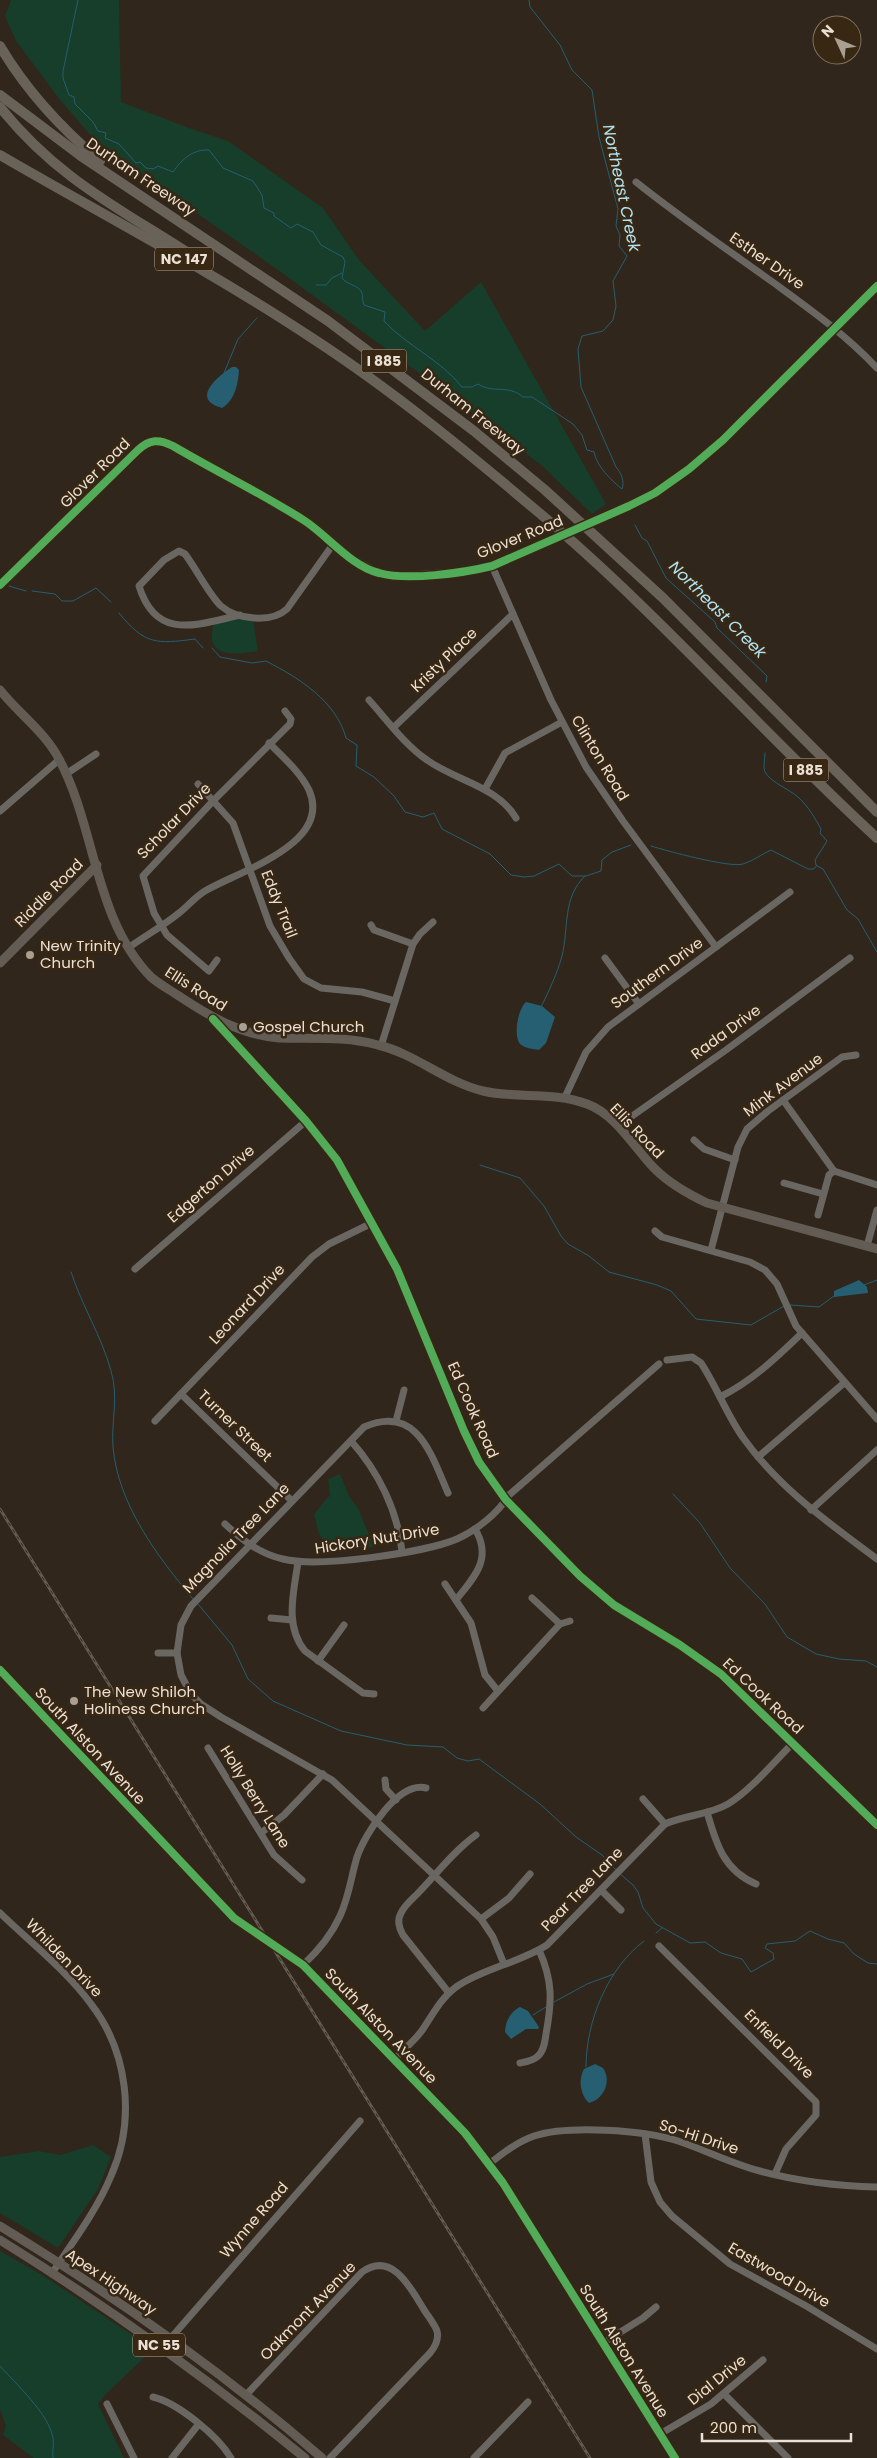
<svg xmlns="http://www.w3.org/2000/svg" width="877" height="2458" font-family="Poppins,sans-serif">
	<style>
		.green { fill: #173d2b }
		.water { fill: #255f71 }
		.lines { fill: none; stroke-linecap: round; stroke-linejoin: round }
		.stream { stroke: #255f71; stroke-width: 1 }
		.minor { stroke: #6a6661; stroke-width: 7 }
		.major { stroke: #635c54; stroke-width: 9 }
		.highway { stroke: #696259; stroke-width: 10 }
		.rail-casing { stroke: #635c54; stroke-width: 3 }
		.rail { stroke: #382713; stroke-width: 1; stroke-dasharray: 4; stroke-linecap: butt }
		.minor-bridge { stroke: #6a6661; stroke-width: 7 }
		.cycleway-casing { stroke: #382713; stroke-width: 11 }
		.cycleway { stroke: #51ab58; stroke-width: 8 }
		.poi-dot { fill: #aa9f93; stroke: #382713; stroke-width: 2 }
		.labels { text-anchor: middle; stroke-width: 5; stroke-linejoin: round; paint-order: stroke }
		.shield { fill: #382713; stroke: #b5a89a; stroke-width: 1 }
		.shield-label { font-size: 14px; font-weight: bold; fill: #ebe0d4 }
		.street-label { font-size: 15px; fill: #ebe0d4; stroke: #382713 }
		.poi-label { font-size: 15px; fill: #ebe0d4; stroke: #382713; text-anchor: start }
		.water-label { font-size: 16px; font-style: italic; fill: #afe4f6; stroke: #382713 }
	</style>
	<rect width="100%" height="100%" fill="#30261b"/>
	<!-- green -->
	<g class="green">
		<polygon points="11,0 119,0 121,102 189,128 228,141 323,208 359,260 425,331 481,282 606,504 592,514 541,465 452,397 278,270 98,144 60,100 16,41 5,16"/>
		<path d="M241,617L253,620L258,651C245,653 218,659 212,641C211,637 213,629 213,624Z"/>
		<polygon points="340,1474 349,1496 358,1508 374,1547 328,1551 318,1531 314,1514 330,1495 328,1479"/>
		<polygon points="93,2145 111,2157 98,2189 58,2248 0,2213 0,2157 39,2151 60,2155"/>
		<polygon points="0,2251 42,2275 153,2349 106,2394 98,2404 124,2458 34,2458 3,2435 6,2426 0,2409"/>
	</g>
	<!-- water -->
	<g class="water">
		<path d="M232,367H236L239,370C238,384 235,400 222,408C190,399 217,377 232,367Z"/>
		<path d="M526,1002L542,1006L555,1017L546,1043L539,1050C533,1049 524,1048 520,1044C513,1035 518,1009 526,1002Z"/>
		<polygon points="859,1280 867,1287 868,1293 834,1297 834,1291"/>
		<path d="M520,2007L528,2011L539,2027L538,2029H526L511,2039L505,2032C505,2022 511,2011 520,2007Z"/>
		<path d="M595,2064L603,2068C612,2081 604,2099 589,2103C580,2095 578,2079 584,2069Z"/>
	</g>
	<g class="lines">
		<!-- stream -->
		<g class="stream">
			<path d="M78,0L63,71V78L69,95L74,97L75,104L93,122L98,131L106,133L105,138L119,144L136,163L140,162L146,168L153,169L158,166L173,172C181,160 193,149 209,150L223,168L253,181L262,195L264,208L274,213V216L291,228L297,224L313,232L321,245L343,257L345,262L342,278C347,285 359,285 362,293C363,297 362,300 364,305L385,312L384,321C407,346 441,360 462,387H472L478,384C494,394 508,384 523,397H532L573,424L582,435L587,450L594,452C597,467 611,480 622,489C625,481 621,473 616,467L581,387L578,349L582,336L603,331L613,320L616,306L613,281L627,256L619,246L620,235L616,226L618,209L599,137L592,90L572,70L560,45L530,7L529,0"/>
			<polyline points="316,285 326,285 332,278 342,273"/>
			<polyline points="224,373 238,339 257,318"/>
			<polyline points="635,525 642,538 647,541 666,578 715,622 717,628 767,676 766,682"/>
			<polyline points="9,586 26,591"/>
			<polyline points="32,591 55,594 62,601 73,601 96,588 111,602"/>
			<path d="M119,613C145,645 156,644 195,639L203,648"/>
			<path d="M212,648L220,657L252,663L266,661C299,678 336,701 346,738L357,745L356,766L374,777L394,796L405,812L423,817L434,813L442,829L490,854L511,875L524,877L534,876L559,864L572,876H586L601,871L602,860L612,852L631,845"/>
			<path d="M765,753C765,758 763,768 765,772C770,782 789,789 798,797C808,806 815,818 821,829L820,833L827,841L815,860L816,865"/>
			<path d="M651,846C667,851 730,868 743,864C753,861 762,854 771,850L808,869H814L817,865"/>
			<polyline points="817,866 823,869 847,910 858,919 877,952"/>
			<path d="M541,1007C549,991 557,974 562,956C569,928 562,898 585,876"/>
			<polyline points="480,1165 520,1178 544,1206 561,1236 568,1244 589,1256 609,1272 657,1285 671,1291 696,1319 751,1325 784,1306"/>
			<path d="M71,1272C82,1306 102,1337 111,1371C119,1397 111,1421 113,1447C118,1504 157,1556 193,1599"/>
			<polyline points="864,1285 877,1280"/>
			<polyline points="790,1305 819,1307 834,1296"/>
			<polyline points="673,1494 700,1523 730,1568 765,1604 787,1637 816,1654 839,1659 866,1661 877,1667"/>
			<polyline points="198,1604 232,1645 248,1679 273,1701 341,1731 407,1745 443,1747 457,1758 468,1761 479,1759 540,1804 576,1837 602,1855 616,1870"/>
			<polyline points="620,1874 633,1885 638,1892 643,1908 656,1924 690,1943 705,1942 721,1953 742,1959 751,1972 774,1959 773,1953 765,1948 767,1944 795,1941 810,1931 828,1939 844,1943 854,1954 868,1963 877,1964"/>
			<polyline points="656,1933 662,1928"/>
			<polyline points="554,2002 587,1984 614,1974"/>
			<polyline points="533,2015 546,2007"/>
			<path d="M586,2067C586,2022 607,1969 644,1941"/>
			<path d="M0,2366C16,2384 49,2414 53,2438C54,2445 52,2452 53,2458"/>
		</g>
		<!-- minor -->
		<g class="minor">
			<path d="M636,182C681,218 728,250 774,283C811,310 846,335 877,368"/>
			<polyline points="603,518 655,493 700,461 877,286"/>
			<polyline points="492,566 551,700 586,767 623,821 716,947"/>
			<path d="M0,585L138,450C150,439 159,439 173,446L293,514L355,560L382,574L398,576L469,571L499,563L546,543"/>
			<path d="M240,615C196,625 156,641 139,586L164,560L179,551L185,554C195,567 210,596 221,606C237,620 272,623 287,609L334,543"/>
			<path d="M369,700C387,720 405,745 427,760C456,781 497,786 516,818"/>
			<polyline points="394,727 513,614"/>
			<polyline points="66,774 96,754"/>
			<polyline points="198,784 233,823 270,926 289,958 304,979 321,988 362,992 395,1001"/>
			<polyline points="485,789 505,753 562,722"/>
			<polyline points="0,811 60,759"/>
			<polyline points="371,925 374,930 413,944"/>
			<path d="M128,948C145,936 163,926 179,913C188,906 195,897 205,891C239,871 333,844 309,790C300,772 283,757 269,743"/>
			<polyline points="605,958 639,1004"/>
			<polyline points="217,960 209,971 167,935 154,913 143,876 214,800 290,724 291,719 285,711"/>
			<polyline points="213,1019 306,1121 337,1160 397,1269 464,1431 479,1462 506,1500 580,1576 614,1605 680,1645 721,1674 877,1825"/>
			<polyline points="381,1046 413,944 420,934 433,922"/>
			<polyline points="565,1097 586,1052 608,1027 790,892"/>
			<polyline points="783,1100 834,1171 877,1185"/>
			<polyline points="618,1126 726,1050 850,958"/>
			<polyline points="694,1140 704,1149 735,1160"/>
			<polyline points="784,1183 823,1194"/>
			<polyline points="818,1215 829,1175 834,1171"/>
			<polyline points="655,1231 662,1237 750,1262 765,1270 777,1284 796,1326 877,1419"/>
			<polyline points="867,1246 877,1210"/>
			<polyline points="711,1250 738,1147 747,1129 768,1111 842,1057 856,1055"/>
			<polyline points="135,1269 306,1121"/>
			<path d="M667,1360L692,1357L701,1363C717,1387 727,1416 744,1439C780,1489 829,1523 877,1559"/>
			<polyline points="181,1394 291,1500"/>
			<path d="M720,1397C752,1381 776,1358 802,1333"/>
			<polyline points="155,1421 312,1257 329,1244 372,1223"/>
			<polyline points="396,1421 404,1390"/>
			<path d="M351,1441C378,1471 398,1511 402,1552"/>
			<polyline points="758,1457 844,1383"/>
			<path d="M448,1493C431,1454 417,1404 364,1427L191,1606L181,1625L177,1653L181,1675L191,1694L201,1704L221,1717L332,1780L481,1919L493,1937L504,1964"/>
			<polyline points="811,1510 877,1450"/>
			<path d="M225,1524C242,1540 260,1554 283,1559C318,1568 424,1553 457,1539C477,1530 498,1513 509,1495L659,1364"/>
			<path d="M298,1562C294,1591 284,1626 305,1651L363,1693L374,1694"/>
			<polyline points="445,1584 471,1623 485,1675 498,1691"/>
			<polyline points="532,1598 560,1624"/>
			<path d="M456,1600C474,1577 493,1559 475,1529"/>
			<polyline points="271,1618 292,1620"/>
			<polyline points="158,1653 177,1653"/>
			<polyline points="318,1661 344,1625"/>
			<polyline points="0,1670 234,1918 303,1965 465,2133 503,2183 675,2458"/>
			<polyline points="483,1708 560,1624 570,1621"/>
			<polyline points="208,1748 274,1855 302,1880"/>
			<polyline points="385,1780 386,1789 396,1800"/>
			<polyline points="643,1799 665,1824"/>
			<path d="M707,1812C716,1843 723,1870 756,1884"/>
			<polyline points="261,1833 284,1815 323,1774"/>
			<polyline points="601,1890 621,1910"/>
			<path d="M0,1913C30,1942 66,1970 91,2004C128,2052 136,2120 111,2176C97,2210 73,2242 52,2273"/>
			<polyline points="481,1919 509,1898 530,1874"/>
			<polyline points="659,1946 816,2102 816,2115 786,2149 775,2174"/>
			<path d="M303,1965C318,1951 331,1936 340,1916C349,1897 351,1877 357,1857C365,1834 398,1781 426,1788"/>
			<path d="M449,1993L403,1935C399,1928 397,1920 401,1913C405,1904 415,1897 421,1890C439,1871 455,1850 476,1835"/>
			<path d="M394,2059C404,2049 415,2041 423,2029C433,2014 441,1998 456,1987C484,1968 519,1963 547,1945L665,1824C685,1815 709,1815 728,1804C750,1791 774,1762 793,1743"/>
			<path d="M520,2063C526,2062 533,2061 538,2056C544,2051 545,2041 546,2034C552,2001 553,1981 539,1950"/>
			<polyline points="645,2134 651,2182 660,2202 672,2216 730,2264 808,2307 877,2349"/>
			<path d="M489,2164C503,2153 517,2142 534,2136C568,2125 644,2130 678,2141C705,2150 732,2164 760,2171C797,2181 839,2186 877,2187"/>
			<polyline points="170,2339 360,2121"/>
			<polyline points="603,2343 643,2318 656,2307"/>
			<polyline points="724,2394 788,2458"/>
			<path d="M246,2395L362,2272C392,2251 410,2287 423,2308C427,2315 434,2323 437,2331C439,2339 435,2347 430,2353L330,2458"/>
			<path d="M153,2397C178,2403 218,2436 231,2458"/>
			<polyline points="107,2404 134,2458"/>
			<polyline points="660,2434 711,2404 763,2360"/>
			<polyline points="172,2458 198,2425"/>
			<polyline points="474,2458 528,2402"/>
		</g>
		<!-- major -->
		<g class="major">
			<path d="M0,690C18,713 45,732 59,759C96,828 94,919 151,977C159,984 170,990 179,996C209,1016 241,1035 279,1038C313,1039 345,1036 378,1045C416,1054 445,1082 483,1091C517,1099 553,1091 587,1104C617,1115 634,1148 655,1169C670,1184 688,1194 707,1203L877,1249"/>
			<polyline points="0,963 97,865"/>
			<path d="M0,2226C113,2295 222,2371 322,2458"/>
			<path d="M0,2240C107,2306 208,2379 305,2458"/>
		</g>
		<!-- highway -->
		<g class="highway">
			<path d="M0,46C26,90 61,128 100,161"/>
			<polyline points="0,95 81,156 328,321 474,431 545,490 663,598 877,812"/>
			<path d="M0,107C60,182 125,211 202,262"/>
			<path d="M0,155C105,216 213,272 315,340C393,391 466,451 537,511C658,612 761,732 877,838"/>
		</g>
		<!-- rail casing -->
		<g class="rail-casing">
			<polyline id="rail" points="0,1509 590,2458"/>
		</g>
		<!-- rail -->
		<use href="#rail" class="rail"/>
		<!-- minor-bridge -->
		<polyline class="minor-bridge" points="546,543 603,518"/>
		<!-- cycleway casing -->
		<g class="cycleway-casing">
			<g id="cycleway">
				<path d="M0,585L138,450C150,439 159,439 173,446C217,472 263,494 305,521C329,537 351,566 379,573C408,581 463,573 492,566L629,506L655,493L689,469L723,440L877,286"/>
				<polyline points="213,1019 306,1121 337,1160 397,1269 464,1431 479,1462 506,1500 580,1576 614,1605 680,1645 721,1674 877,1825"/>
				<polyline points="0,1670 234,1918 303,1965 465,2133 503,2183 675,2458"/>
			</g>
		</g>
		<!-- cycleway -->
		<use href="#cycleway" class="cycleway"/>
	</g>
	<!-- markers -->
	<g class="poi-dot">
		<circle cx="30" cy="955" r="5"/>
		<circle cx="243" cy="1027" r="5"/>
		<circle cx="74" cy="1701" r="5"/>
	</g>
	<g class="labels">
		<!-- shield labels -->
		<g class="shield">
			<rect x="155" y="247.5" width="58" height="23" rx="4"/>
			<rect x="361.5" y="349.5" width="45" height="23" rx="4"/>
			<rect x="783.5" y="758.5" width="45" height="23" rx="4"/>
			<rect x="133" y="2333.5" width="52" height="23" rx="4"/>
		</g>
		<g class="shield-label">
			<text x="184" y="264">NC 147</text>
			<text x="384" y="366">I 885</text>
			<text x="806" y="775">I 885</text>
			<text x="159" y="2350">NC 55</text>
		</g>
		<!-- street labels -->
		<g class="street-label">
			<text transform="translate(141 177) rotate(34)" y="5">Durham Freeway</text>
			<text transform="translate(767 261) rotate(35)" y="5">Esther Drive</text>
			<text transform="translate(473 412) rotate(39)" y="5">Durham Freeway</text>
			<text transform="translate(95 473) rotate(-45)" y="5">Glover Road</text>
			<text transform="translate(520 537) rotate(-22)" y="5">Glover Road</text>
			<text transform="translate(444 660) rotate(-44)" y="5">Kristy Place</text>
			<text transform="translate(600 758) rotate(59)" y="5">Clinton Road</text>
			<text transform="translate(174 821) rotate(-46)" y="5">Scholar Drive</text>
			<text transform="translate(49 893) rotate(-45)" y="5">Riddle Road</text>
			<text transform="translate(279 904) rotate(68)" y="5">Eddy Trail</text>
			<text transform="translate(657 973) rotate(-36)" y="5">Southern Drive</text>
			<text transform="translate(196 989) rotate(32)" y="5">Ellis Road</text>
			<text transform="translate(726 1032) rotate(-36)" y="5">Rada Drive</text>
			<text transform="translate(783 1085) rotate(-37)" y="5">Mink Avenue</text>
			<text transform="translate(637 1131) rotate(46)" y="5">Ellis Road</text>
			<text transform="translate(211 1184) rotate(-41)" y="5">Edgerton Drive</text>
			<text transform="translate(247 1304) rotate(-47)" y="5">Leonard Drive</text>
			<text transform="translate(473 1410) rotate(66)" y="5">Ed Cook Road</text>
			<text transform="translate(235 1426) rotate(44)" y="5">Turner Street</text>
			<text transform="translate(236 1538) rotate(-46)" y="5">Magnolia Tree Lane</text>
			<text transform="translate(377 1539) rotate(-9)" y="5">Hickory Nut Drive</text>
			<text transform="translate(763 1696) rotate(43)" y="5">Ed Cook Road</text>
			<text transform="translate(90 1746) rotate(47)" y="5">South Alston Avenue</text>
			<text transform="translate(255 1797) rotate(58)" y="5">Holly Berry Lane</text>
			<text transform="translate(582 1889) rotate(-46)" y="5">Pear Tree Lane</text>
			<text transform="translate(64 1958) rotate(46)" y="5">Whilden Drive</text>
			<text transform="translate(381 2026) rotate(46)" y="5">South Alston Avenue</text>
			<text transform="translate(779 2044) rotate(45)" y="5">Enfield Drive</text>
			<text transform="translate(699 2137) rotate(18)" y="5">So-Hi Drive</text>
			<text transform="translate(254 2220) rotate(-49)" y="5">Wynne Road</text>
			<text transform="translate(779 2275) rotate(30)" y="5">Eastwood Drive</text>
			<text transform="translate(111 2282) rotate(34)" y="5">Apex Highway</text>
			<text transform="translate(308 2311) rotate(-46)" y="5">Oakmont Avenue</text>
			<text transform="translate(624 2351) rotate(58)" y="5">South Alston Avenue</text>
			<text transform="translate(717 2380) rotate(-39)" y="5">Dial Drive</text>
		</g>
		<!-- poi labels -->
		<g class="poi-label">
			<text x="40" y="951">New Trinity<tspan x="40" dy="17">Church</tspan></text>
			<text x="253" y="1032">Gospel Church</text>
			<text x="84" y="1697">The New Shiloh<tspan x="84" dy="17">Holiness Church</tspan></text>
		</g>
		<!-- water labels -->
		<g class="water-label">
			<text transform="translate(622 188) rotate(78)" y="6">Northeast Creek</text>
			<text transform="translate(718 609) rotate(45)" y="6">Northeast Creek</text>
		</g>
	</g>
	<!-- north arrow -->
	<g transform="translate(837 40) rotate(314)"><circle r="24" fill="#382713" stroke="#807160"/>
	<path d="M0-4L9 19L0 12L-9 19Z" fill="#aa9f93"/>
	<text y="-8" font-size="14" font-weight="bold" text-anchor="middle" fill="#ebe0d4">N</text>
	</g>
	<!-- scale -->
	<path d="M702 2433v8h149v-8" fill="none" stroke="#ebe0d4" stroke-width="2.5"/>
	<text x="710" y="2433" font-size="15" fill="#ebe0d4" stroke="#382713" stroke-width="4" paint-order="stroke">200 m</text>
</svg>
